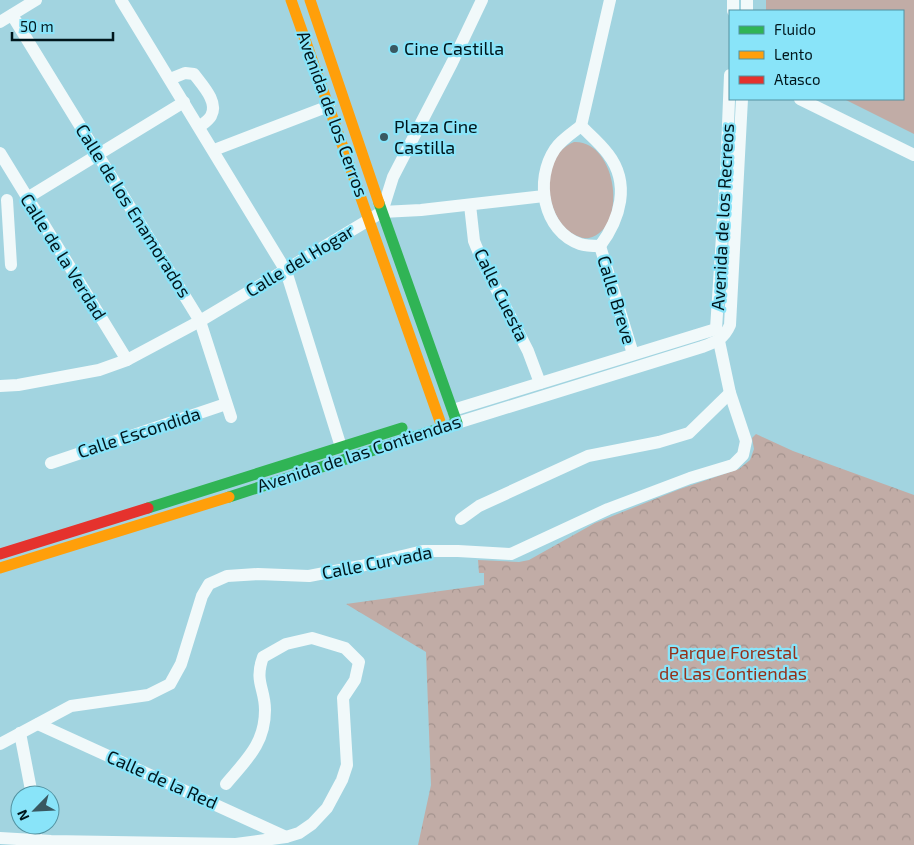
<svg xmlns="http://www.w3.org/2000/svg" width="914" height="845" font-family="'Exo 2',sans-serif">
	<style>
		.green { fill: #c1aca6 }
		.park { fill: url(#park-crowns) }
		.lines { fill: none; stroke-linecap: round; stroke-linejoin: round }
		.street { stroke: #f1f9fa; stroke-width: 12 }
		.fast { stroke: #30b455; stroke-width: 11 }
		.slow { stroke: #ff9f0a; stroke-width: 11 }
		.jam { stroke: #e5322d; stroke-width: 11 }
		.poi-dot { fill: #395861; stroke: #89e4f9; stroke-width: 2 }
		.labels { text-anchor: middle; stroke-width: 4.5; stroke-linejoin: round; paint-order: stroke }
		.poi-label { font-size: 18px; fill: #00161c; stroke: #89e4f9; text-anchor: start }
		.street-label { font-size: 18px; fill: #00161c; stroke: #89e4f9 }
		.park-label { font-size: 18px; fill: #95311a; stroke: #89e4f9 }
	</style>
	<defs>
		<pattern id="park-crowns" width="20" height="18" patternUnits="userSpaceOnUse" patternTransform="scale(1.25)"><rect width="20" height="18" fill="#c1aca6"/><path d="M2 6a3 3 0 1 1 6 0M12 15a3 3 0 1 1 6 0" fill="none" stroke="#a4938e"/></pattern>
	</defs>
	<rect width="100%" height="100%" fill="#a2d4e0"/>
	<!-- green -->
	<g class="green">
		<polygon points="766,0 914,0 914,134 844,99 903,99 903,11 766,11"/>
		<path d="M574,142C617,140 629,229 589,238C583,239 580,237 575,235C544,219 538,156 574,142Z"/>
	</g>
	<!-- park -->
	<polygon class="park" points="756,434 793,451 914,495 914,845 418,845 431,785 426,652 346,604 484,585 484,573 479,573 478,560 519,562 529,560 595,523 680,489 739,469 750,460 754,449 752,438"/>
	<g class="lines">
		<!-- street -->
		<g class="street">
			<polyline points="121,0 286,271 341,447"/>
			<polyline points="733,11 733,0"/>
			<polyline points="747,11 747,0"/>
			<polyline points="12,15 200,321 231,417"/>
			<polyline points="0,22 36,0"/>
			<path d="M170,79L185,73L194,74C202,85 219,102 211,116C209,120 203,124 199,127"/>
			<polyline points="800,99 914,155"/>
			<path d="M581,126C590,135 600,143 608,154C631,184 620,219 600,246C593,246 586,246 580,244C543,231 534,180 555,149C561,140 572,133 581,126Z"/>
			<polyline points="581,126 610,0"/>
			<polyline points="214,150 329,106"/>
			<polyline points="0,153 127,360"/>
			<polyline points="27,198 184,102"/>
			<polyline points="7,200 11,265"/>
			<polyline points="470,205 474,241 483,263 528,351 540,383"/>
			<polyline points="382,212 421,210 544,196"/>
			<polyline points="600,246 633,354"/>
			<polyline points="0,386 18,385 99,370 127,360 200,321 382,212 393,177 452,63 482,0"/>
			<polyline points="453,410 716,329 726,174 730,75"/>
			<path d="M457,423L702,347C716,342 724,339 730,325L742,99"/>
			<polyline points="51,463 226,404"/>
			<polyline points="461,519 479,506 588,456 659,442 689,433 730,393"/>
			<polyline points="38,724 286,837"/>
			<polyline points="20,733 32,795"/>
			<polyline points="0,744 71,706 148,695 170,684 181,664 202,596 209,584 227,576 258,574 309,576 361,566 423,551 458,551 511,554 608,509 690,478 733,465 743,455 746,441 730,393 719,341"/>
			<polyline points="35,825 36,840"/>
			<path d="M0,838L51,841L236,844L286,837L299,833L312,824L327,808L342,780L347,765L343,698L355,680L359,662L345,648L312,638L286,644L263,657C254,682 265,688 265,710C265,744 246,760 226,784"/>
		</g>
		<!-- fast -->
		<g class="fast">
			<polyline points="229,497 457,423 379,203"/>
			<polyline points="148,508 402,428"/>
		</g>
		<!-- slow -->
		<g class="slow">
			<polyline points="291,0 442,427"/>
			<polyline points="310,0 379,203"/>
			<polyline points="0,568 229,497"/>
		</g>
		<!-- jam -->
		<polyline class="jam" points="0,554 148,508"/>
	</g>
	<!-- markers -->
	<g class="poi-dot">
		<circle cx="394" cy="49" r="5"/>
		<circle cx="384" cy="137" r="5"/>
	</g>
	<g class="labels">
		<!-- poi labels -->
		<g class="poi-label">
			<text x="404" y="55">Cine Castilla</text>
			<text x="394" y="133">Plaza Cine<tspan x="394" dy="21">Castilla</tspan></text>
		</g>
		<!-- street labels -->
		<g class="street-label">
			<text transform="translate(332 114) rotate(70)" y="6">Avenida de los Cerros</text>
			<text transform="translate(133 211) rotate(58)" y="6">Calle de los Enamorados</text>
			<text transform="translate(723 217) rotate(-87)" y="6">Avenida de los Recreos</text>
			<text transform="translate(63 257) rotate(58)" y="6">Calle de la Verdad</text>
			<text transform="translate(300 261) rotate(-31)" y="6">Calle del Hogar</text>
			<text transform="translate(501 295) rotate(64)" y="6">Calle Cuesta</text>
			<text transform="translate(616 300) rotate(73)" y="6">Calle Breve</text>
			<text transform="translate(139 433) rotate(-18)" y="6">Calle Escondida</text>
			<text transform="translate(359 454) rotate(-18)" y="6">Avenida de las Contiendas</text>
			<text transform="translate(377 563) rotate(-11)" y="6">Calle Curvada</text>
			<text transform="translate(162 780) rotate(24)" y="6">Calle de la Red</text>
		</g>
		<!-- park labels -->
		<g class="park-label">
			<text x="733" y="659">Parque Forestal<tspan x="733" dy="21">de Las Contiendas</tspan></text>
		</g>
	</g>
	<!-- legend -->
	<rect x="729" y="10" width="175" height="90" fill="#89e4f9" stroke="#5292a1"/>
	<rect x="739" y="26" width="25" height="8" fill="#30b455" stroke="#5292a1"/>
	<text x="774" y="35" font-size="15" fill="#00161c">Fluido</text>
	<rect x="739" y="51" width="25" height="8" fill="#ff9f0a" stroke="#5292a1"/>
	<text x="774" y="60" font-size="15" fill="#00161c">Lento</text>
	<rect x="739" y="76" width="25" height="8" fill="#e5322d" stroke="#5292a1"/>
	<text x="774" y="85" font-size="15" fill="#00161c">Atasco</text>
	<!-- north arrow -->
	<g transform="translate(35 810) rotate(246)"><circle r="24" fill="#89e4f9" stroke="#5292a1"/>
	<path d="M0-4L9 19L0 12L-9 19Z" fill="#395861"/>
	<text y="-8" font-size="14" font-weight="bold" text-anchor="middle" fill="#00161c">N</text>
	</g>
	<!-- scale -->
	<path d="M12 32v8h101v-8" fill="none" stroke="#00161c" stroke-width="2.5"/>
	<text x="20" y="32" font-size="15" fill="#00161c" stroke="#89e4f9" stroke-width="4" paint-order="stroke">50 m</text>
</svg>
